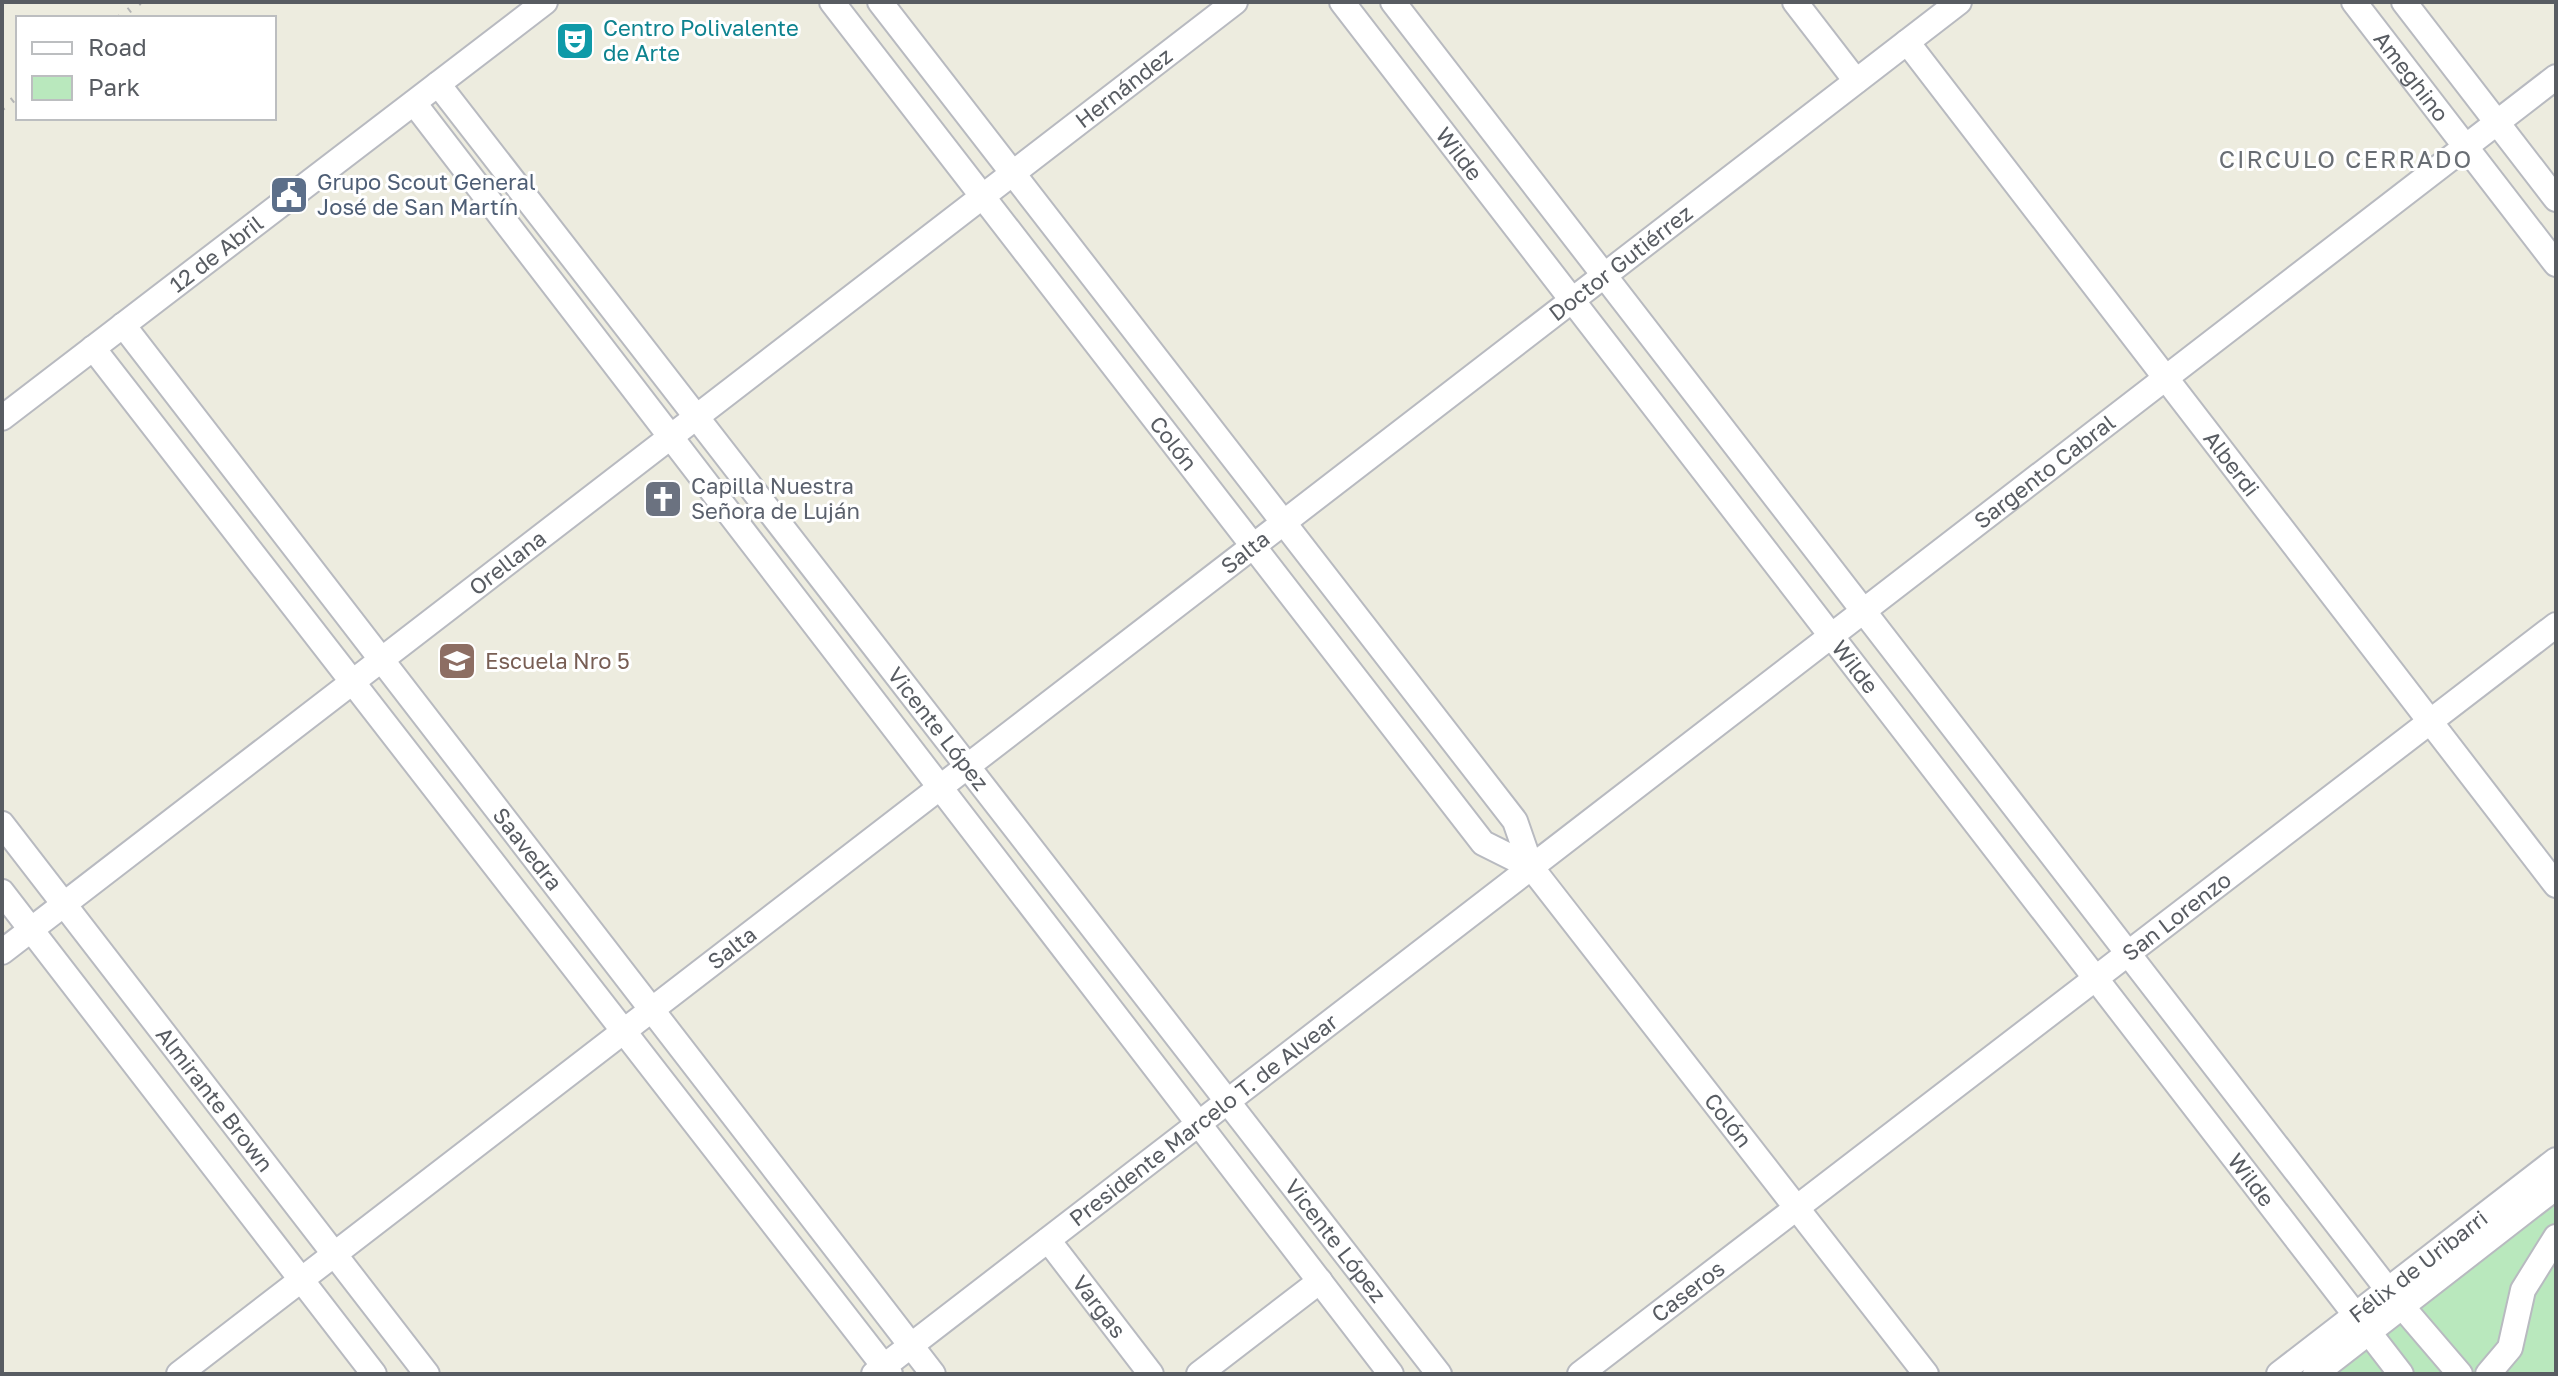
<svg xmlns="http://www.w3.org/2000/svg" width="2558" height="1376" font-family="'Golos Text',sans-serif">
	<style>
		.green { fill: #b9e8bd }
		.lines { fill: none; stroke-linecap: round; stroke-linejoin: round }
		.minor-casing { stroke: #b8bac0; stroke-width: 28 }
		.minor { stroke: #fff; stroke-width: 24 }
		.rail { stroke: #b4b5b5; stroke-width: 6; stroke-dasharray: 2 10; stroke-linecap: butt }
		.labels { text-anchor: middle; stroke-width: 6; stroke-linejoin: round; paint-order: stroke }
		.culture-label { font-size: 22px; fill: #0d838f; stroke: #fff; text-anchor: start }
		.street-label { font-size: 22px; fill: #585c62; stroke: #fff }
		.service-label { font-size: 22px; fill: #4e5e75; stroke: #fff; text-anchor: start }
		.worship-label { font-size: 22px; fill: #5b616d; stroke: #fff; text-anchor: start }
		.education-label { font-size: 22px; fill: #785e54; stroke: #fff; text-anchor: start }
		.neighbourhood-label { font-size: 24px; letter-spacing: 2px; fill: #696e74; stroke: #fff }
	</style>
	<rect width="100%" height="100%" fill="#edecdf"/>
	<!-- green -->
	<polygon class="green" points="2556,1199 2556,1374 2331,1374"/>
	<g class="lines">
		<!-- minor casing -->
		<g class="minor-casing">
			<g id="minor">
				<path id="s1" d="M832,2L1483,843L1531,867"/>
				<path id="s2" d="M880,2L1515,821L1531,867L1926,1374"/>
				<path id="s3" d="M1342,2L2401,1374"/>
				<polyline points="1393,2 2388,1290 2460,1374"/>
				<polyline points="1795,2 1856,81"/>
				<path id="s4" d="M2354,2L2556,264"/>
				<polyline points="2404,2 2556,199"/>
				<path id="s5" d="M1907,42L2556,885"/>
				<path id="s6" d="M438,84L1439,1374"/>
				<polyline points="414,103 1391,1374"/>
				<path id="s7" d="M123,325L933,1374"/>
				<polyline points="93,348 890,1374"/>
				<path id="s8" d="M2,418L545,2"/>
				<path id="s9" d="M2,824L427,1374"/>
				<polyline points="2,892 374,1374"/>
				<path id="s10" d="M2,952L1235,2"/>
				<path id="s11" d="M1048,1240L1151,1374"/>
				<path id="s12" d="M179,1374L1959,2"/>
				<path id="s13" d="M874,1374L2556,77"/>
				<polyline points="1199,1374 1320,1281"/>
				<path id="s14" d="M1580,1374L2556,625"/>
				<path id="s15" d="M2279,1374L2556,1160"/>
				<polyline points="2315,1374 2556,1187"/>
				<polyline points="2488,1374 2510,1348 2523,1290 2556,1237"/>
			</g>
		</g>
		<!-- minor -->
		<use href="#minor" class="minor"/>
		<!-- rail -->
		<g class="rail">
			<polyline points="119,18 140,2"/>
			<polyline points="2,108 18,96"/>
		</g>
	</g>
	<!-- icons -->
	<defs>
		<g id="theatre-square" transform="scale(2)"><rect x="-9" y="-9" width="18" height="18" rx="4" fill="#0f9aa8" stroke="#fff"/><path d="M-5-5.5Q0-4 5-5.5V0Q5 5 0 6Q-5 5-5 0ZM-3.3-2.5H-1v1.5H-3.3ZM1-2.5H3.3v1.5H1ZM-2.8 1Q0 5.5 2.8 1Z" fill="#fff"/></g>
		<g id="civic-square" transform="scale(2)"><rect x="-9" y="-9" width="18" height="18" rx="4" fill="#5c6f8a" stroke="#fff"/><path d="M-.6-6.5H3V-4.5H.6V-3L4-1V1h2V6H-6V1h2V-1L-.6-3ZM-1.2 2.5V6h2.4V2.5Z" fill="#fff"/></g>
		<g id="church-square" transform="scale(2)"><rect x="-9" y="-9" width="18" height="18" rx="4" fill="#6b7280" stroke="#fff"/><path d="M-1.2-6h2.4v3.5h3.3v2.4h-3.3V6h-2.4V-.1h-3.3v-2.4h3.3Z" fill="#fff"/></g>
		<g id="school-square" transform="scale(2)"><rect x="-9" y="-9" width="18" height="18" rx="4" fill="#8d6e63" stroke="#fff"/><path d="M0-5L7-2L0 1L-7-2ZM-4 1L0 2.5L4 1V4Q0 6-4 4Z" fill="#fff"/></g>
	</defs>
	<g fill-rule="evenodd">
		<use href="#theatre-square" x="575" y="41"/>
		<use href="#civic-square" x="289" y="195"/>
		<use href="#church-square" x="663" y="499"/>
		<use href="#school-square" x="457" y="661"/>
	</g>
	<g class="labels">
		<!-- culture labels -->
		<g class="culture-label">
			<text x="603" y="36">Centro Polivalente<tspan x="603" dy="25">de Arte</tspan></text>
		</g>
		<!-- street labels -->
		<g class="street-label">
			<text dy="8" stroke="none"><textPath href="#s4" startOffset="94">Ameghino</textPath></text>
			<text dy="8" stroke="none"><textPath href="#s10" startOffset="1416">Hernández</textPath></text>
			<text dy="8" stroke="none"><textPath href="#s3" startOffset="192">Wilde</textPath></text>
			<text dy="8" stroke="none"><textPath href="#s8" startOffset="270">12 de Abril</textPath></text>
			<text dy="8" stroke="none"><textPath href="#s12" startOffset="1820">Doctor Gutiérrez</textPath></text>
			<text dy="8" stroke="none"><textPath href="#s1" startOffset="558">Colón</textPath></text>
			<text dy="8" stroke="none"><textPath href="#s5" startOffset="532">Alberdi</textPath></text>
			<text dy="8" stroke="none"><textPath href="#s13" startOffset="1478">Sargento Cabral</textPath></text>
			<text dy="8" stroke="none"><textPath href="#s12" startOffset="1346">Salta</textPath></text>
			<text dy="8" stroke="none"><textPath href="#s10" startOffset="638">Orellana</textPath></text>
			<text dy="8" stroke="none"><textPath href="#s3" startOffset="840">Wilde</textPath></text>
			<text dy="8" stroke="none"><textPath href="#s6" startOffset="816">Vicente López</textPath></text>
			<text dy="8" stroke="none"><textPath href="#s7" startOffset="662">Saavedra</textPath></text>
			<text dy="8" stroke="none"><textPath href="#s14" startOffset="752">San Lorenzo</textPath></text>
			<text dy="8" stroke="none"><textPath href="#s12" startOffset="698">Salta</textPath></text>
			<text dy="8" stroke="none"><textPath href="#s9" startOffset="348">Almirante Brown</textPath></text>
			<text dy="8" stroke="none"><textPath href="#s13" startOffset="416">Presidente Marcelo T. de Alvear</textPath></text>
			<text dy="8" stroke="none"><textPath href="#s2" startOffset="1406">Colón</textPath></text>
			<text dy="8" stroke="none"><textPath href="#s3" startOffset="1488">Wilde</textPath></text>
			<text dy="8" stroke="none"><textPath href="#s6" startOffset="1464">Vicente López</textPath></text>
			<text dy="8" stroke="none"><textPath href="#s15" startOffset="176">Félix de Uribarri</textPath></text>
			<text dy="8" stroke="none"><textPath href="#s14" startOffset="136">Caseros</textPath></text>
			<text dy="8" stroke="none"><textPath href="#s11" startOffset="84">Vargas</textPath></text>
		</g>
		<!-- service labels -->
		<g class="service-label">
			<text x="317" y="190">Grupo Scout General<tspan x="317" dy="25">José de San Martín</tspan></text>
		</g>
		<!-- worship labels -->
		<g class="worship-label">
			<text x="691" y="494">Capilla Nuestra<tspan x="691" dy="25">Señora de Luján</tspan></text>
		</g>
		<!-- education labels -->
		<g class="education-label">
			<text x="485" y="669">Escuela Nro 5</text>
		</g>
		<!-- neighbourhood labels -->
		<g class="neighbourhood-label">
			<text x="2346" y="168">CIRCULO CERRADO</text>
		</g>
	</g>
	<!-- border -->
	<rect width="2558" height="1376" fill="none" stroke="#585c62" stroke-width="8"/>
	<!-- legend -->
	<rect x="16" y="16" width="260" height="104" fill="#ffffff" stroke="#bcbec0" stroke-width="2"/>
	<rect x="32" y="42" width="40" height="12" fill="#ffffff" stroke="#bcbec0" stroke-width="2"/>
	<text x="88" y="56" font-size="24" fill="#585c62">Road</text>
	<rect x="32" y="76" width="40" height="24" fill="#b9e8bd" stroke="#bcbec0" stroke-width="2"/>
	<text x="88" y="96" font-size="24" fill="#585c62">Park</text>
</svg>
